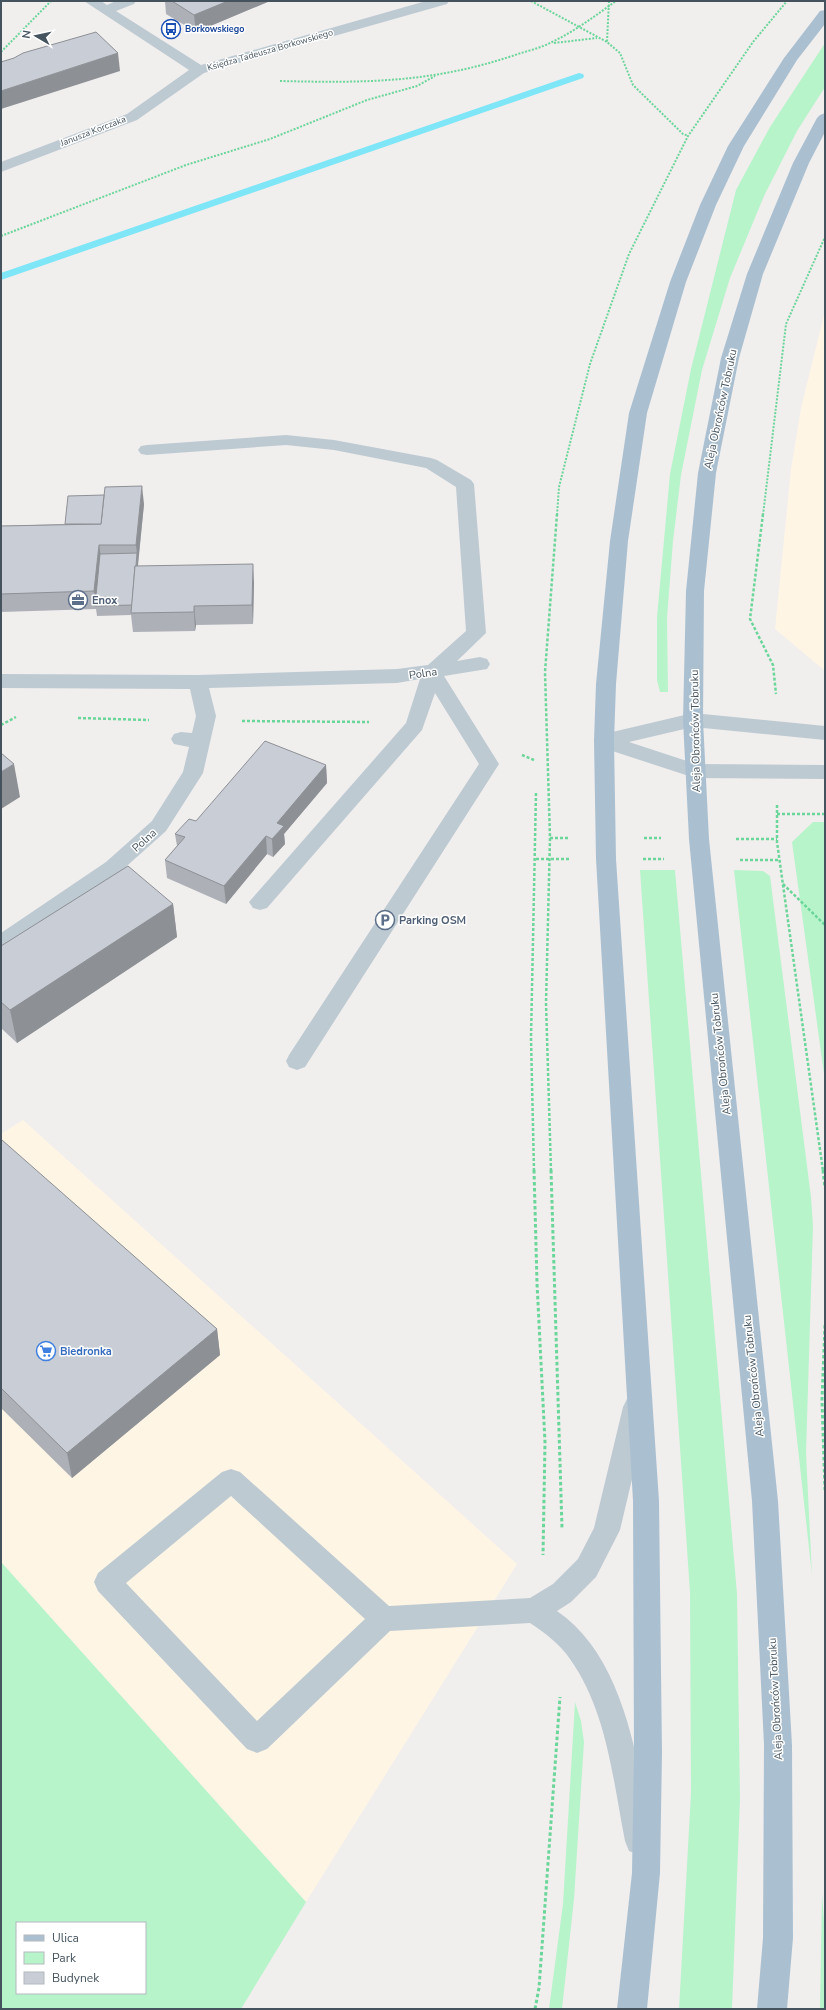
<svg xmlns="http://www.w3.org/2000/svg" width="826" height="2010" font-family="'Nunito Sans',sans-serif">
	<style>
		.commercial { fill: #fef5e5 }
		.green { fill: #b7f4ca; fill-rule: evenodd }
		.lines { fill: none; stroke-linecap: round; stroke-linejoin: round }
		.stream { fill: #7ee6f6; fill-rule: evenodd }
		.path-far2 { stroke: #6bd699; stroke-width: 2; stroke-dasharray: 2 1.5; stroke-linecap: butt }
		.path-far1 { stroke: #6bd699; stroke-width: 2.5; stroke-dasharray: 3 2; stroke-linecap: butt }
		.path { stroke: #6bd699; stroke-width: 3; stroke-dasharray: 3.5 2.5; stroke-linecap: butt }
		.minor { fill: #bdcad2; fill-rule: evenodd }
		.major { fill: #aac0d1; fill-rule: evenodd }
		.wall { fill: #adb0b7 }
		.shaded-wall { fill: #8d9095 }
		.building { fill: #c9cdd5; stroke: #8d9095 }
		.labels { text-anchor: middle; stroke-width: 3; stroke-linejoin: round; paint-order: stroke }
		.far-transit-label { font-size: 9px; font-weight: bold; fill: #164399; stroke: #fff; text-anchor: start }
		.far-street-label { font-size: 9px; fill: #44535e; stroke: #fff }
		.street-label { font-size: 11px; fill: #44535e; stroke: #fff }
		.service-label { font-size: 11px; font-weight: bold; fill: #4e5e75; stroke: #fff; text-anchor: start }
		.shop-label { font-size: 11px; font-weight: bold; fill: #366cbe; stroke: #fff; text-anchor: start }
	</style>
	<rect width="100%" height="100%" fill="#f1eeee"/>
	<!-- commercial -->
	<g class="commercial">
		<polygon points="825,311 825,671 775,629 791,469 801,408"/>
		<polygon points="23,1120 517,1564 306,1902 1,1562 1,1134"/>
	</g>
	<!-- green -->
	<g class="green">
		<polygon points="825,43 825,87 797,131 764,196 730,278 702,370 681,475 673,541 667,618 668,692 660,692 657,680 657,617 670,474 691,369 736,190 770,127"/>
		<polygon points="813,822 825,822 825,1081 792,842"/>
		<polygon points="640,870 675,870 737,1594 740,1799 732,2009 679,2009 691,1793 690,1592"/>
		<polygon points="734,870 763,871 770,876 811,1197 813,1226 806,1453 812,1575"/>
		<path d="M1,1562L306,1902L241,2009H1ZM17,1923H145V1993H17Z"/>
		<polygon points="575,1702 581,1721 584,1742 574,1899 562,2009 549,2009 563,1904"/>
		<polygon points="822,1893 825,1936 825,2009 820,2009"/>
	</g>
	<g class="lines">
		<!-- stream -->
		<polygon class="stream" points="579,73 583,74 584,76 583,78 1,280 1,273"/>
		<!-- path-far2 -->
		<g class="path-far2">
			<polyline points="531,1 607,42"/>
			<polyline points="609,1 607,42 620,53 633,85 683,134 688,136"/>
			<polyline points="554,43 597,38"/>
			<polyline points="1,52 51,1"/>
			<path d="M280,81C365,83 432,83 515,55C527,51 541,48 552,42C575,31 595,16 616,1"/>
			<polyline points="1,236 186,165 270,139 367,100 417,86 435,76"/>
			<polyline points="557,515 559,487 590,364 629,254 688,136 753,42 787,1"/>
			<polyline points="763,515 786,324 825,237"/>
		</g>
		<!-- path-far1 -->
		<g class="path-far1">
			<polyline points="763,514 750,619 773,665 776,694"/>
			<polyline points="78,718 149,720"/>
			<polyline points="242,721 369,722"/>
			<polyline points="1,725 16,717"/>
			<polyline points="522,755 534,760"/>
			<polyline points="777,805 777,842 823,1171"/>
			<polyline points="777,814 825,814"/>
			<polyline points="550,838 569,838"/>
			<polyline points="644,838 661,838"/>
			<polyline points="736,839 777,839"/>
			<polyline points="536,859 569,859"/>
			<polyline points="643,859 664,859"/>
			<polyline points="740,860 779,860"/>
			<polyline points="783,884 825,925"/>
			<polyline points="534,1171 531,1038 536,792"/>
			<polyline points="551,1171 546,1003 550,838 545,672 557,514"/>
		</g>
		<!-- path -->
		<g class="path">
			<polyline points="534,1170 537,1283 545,1442 543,1555"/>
			<polyline points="551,1170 562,1528"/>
			<polyline points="823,1170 825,1188"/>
			<polyline points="825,1325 822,1400 825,1490"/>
			<polyline points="535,2009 539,1988 560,1697"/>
		</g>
		<!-- minor -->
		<g class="minor">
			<polygon points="84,1 101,1 107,5 116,1 136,1 134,4 116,11 201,65 426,1 449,1 447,4 204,73 137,120 1,172 1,162 127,114 189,70"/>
			<polygon points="286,435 334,440 431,458 437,460 471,480 474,484 486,633 457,661 480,657 487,659 490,664 487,669 444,676 499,764 305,1067 297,1070 289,1067 286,1061 289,1055 479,764 435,693 422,730 267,908 260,910 253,908 249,902 406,723 420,679 397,683 209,688 216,716 203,773 166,831 120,872 9,950 1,952 1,933 106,862 152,821 183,772 189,747 174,744 171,739 174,734 181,732 192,733 196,716 190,689 1,688 1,674 198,675 397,669 428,665 466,631 456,487 426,468 334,450 286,445 147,455 141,454 138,450 141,446 147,445"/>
			<polygon points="693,713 825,726 825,740 693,727 629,742 696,764 825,765 825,779 695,778 597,746 594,741 597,736 604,734"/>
			<path d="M636,1396L645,1399L649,1407L620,1530L596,1577L571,1602L557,1611C626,1658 638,1765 653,1841L649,1851L639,1855L629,1851L625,1841C613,1780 607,1711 570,1659C560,1644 545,1633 530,1623L390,1631L267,1749L257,1753L247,1749L98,1591L94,1582L98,1573L222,1472L231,1469L240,1472L389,1606L530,1598L553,1584L578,1559L594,1528L623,1407L627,1399ZM231,1496L365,1619L257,1721L126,1583Z"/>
		</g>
		<!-- major -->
		<g class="major">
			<polygon points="825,10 825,24 797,60 744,146 716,205 686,282 647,413 628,541 616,684 614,741 616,859 659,1501 662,1753 660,1873 647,2009 617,2009 632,1873 634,1753 633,1501 596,859 594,741 596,684 610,541 629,413 670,282 700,205 728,146 784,58 820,11"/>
			<polygon points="825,113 825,132 809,163 763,274 739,358 716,473 704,591 703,720 709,839 778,1501 792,1745 793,1938 787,2009 757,2009 763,1938 764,1745 752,1501 689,839 683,720 686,591 698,473 721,358 747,274 793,163 817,118 820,115"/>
		</g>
	</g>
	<!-- wall -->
	<g class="wall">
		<polygon points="165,1 270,1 196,32 166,14"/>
		<polygon points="144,504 138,566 254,582 253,624 196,625 195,631 133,632 131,615 97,616 96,609 1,612 1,526 65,524"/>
		<polygon points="326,765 327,783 284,834 285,844 273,857 267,854 226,904 167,878 165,860 177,846 175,834"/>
		<polygon points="173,904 177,937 17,1043 1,1028 1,946"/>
		<polygon points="1,1141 217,1329 220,1355 72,1478 1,1408"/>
	</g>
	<!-- shaded-wall -->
	<g class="shaded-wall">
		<polygon points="228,1 270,1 196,32 194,15"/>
		<polygon points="118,53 120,71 1,109 1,91"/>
		<polygon points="142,486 144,504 138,563 136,545"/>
		<polygon points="99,545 102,564 96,606 94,591"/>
		<polygon points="137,553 138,563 135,615 134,605"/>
		<polygon points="253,564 254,582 253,624 252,605"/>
		<polygon points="194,606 196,625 195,631 194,612"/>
		<polygon points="14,764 20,797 1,809 1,772"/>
		<polygon points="326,765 327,783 284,834 285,844 273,857 272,839 277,823"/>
		<polygon points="266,836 267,854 226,904 224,886"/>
		<polygon points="173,904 177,937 17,1043 10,1010"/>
		<polygon points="217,1329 220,1355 72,1478 67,1453"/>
	</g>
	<!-- building -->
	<g class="building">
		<polygon points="172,1 228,1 194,15"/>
		<polygon points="96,32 118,53 1,91 1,62 14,58 23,53"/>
		<polygon points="142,486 136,545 99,545 94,591 1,594 1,526 101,524 105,487"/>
		<polygon points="104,495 101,524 65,524 68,496"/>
		<polygon points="137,553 136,566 135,566 132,605 95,606 100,554"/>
		<polygon points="253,564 252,605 194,606 194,612 131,613 135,566"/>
		<polygon points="265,741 326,765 277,823 284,826 272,839 266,836 224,886 165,860 185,837 175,834 189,819 196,821"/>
		<polygon points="1,753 14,764 1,772"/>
		<polygon points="128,866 173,904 10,1010 1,1002 1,946"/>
		<polygon points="2,1140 217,1329 67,1453 1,1388 1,1141"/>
	</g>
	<!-- icons -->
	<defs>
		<g id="bus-ring" transform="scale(1)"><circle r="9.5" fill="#fff" stroke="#1a4fb4" stroke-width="1.5"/><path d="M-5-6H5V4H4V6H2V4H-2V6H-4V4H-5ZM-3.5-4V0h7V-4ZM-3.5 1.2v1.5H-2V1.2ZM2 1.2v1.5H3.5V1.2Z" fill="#1a4fb4"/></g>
		<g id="office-ring" transform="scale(1)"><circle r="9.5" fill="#fff" stroke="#5c6f8a" stroke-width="1.5"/><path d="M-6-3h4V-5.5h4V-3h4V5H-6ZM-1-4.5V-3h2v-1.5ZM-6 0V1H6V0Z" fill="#5c6f8a"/></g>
		<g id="parking-ring" transform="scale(1)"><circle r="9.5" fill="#fff" stroke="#5c6f8a" stroke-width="1.5"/><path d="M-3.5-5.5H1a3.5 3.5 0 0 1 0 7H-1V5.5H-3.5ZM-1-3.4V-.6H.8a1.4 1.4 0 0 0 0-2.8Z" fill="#5c6f8a"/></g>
		<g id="supermarket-ring" transform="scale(1)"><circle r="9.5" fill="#fff" stroke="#3f7fe0" stroke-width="1.5"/><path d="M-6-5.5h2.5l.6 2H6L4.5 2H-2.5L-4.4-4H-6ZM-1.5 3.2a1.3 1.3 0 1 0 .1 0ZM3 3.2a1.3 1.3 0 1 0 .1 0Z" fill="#3f7fe0"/></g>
	</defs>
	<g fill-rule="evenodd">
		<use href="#bus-ring" x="171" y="29"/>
		<use href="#office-ring" x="78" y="600"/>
		<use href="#parking-ring" x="385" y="920"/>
		<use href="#supermarket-ring" x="46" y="1351"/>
	</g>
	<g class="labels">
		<!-- far-transit labels -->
		<g class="far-transit-label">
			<text x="185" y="32">Borkowskiego</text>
		</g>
		<!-- far-street labels -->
		<g class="far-street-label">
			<text transform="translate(270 50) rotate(-16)" y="3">Księdza Tadeusza Borkowskiego</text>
			<text transform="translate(93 131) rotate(-21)" y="3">Janusza Korczaka</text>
		</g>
		<!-- street labels -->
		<g class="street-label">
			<text transform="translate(720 409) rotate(-78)" y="4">Aleja Obrońców Tobruku</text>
			<text transform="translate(423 673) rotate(-8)" y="4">Polna</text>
			<text transform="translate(695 731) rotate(-91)" y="4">Aleja Obrońców Tobruku</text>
			<text transform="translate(144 840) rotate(-42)" y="4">Polna</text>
			<text transform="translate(720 1054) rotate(-96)" y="4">Aleja Obrońców Tobruku</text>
			<text transform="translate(753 1376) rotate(-96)" y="4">Aleja Obrońców Tobruku</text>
			<text transform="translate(775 1699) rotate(-93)" y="4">Aleja Obrońców Tobruku</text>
		</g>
		<!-- service labels -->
		<g class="service-label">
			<text x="92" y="604">Enox</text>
			<text x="399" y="924">Parking OSM</text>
		</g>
		<!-- shop labels -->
		<g class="shop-label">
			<text x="60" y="1355">Biedronka</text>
		</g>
	</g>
	<!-- border -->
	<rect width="826" height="2010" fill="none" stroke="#44535e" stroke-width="4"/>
	<!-- legend -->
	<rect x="16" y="1922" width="130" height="72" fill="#ffffff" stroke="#b4babf"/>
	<rect x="24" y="1935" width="20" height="6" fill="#aac0d1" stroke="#b4babf"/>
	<text x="52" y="1942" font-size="12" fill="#44535e">Ulica</text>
	<rect x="24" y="1952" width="20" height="12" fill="#b7f4ca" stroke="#b4babf"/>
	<text x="52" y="1962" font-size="12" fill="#44535e">Park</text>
	<rect x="24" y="1972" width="20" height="12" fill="#c9cdd5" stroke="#b4babf"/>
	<text x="52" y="1982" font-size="12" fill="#44535e">Budynek</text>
	<!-- north arrow -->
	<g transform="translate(36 36) rotate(279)" stroke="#ffffff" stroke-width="3" paint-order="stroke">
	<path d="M0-3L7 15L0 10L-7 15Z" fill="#44535e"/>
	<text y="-6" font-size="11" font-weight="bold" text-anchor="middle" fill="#44535e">N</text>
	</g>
</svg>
